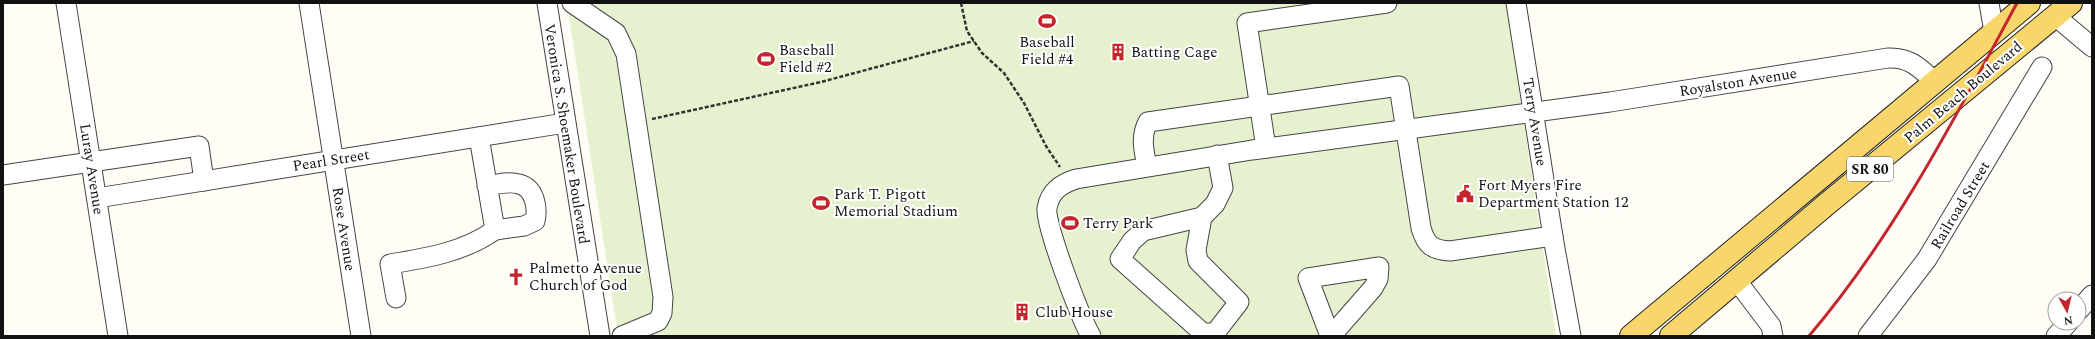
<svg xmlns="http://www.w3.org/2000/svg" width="2095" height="339" font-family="Spectral,serif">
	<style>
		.pitch { fill: #e6f2cf }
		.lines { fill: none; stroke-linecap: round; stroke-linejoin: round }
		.minor-casing { stroke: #444; stroke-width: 21 }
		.major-casing { stroke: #222; stroke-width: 24 }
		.path { stroke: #333; stroke-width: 2.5; stroke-dasharray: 4 2; stroke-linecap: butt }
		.minor { stroke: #fff; stroke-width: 19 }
		.major { stroke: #f9d66b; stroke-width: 22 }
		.rail { stroke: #c4262e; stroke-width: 3 }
		.labels { text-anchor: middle; stroke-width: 4; stroke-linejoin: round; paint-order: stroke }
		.shield { fill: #fff; stroke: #585858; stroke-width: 1 }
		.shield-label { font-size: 14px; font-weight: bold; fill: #111 }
		.poi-label { font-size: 15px; fill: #111; stroke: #fff; text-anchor: start }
		.street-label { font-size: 15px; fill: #111; stroke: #fff }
	</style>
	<rect width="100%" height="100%" fill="#fffdf5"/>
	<!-- pitch -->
	<polygon class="pitch" points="567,3 1506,3 1556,336 618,336"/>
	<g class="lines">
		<!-- minor casing -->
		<g class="minor-casing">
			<g id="minor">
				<polyline points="66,3 118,336"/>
				<polyline points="309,3 361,336"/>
				<polyline points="547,3 600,336"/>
				<polyline points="572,3 616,33 626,54 663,297 662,313 658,321 622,336"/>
				<polyline points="1516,3 1554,243 1571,336"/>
				<polyline points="1989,3 1994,32"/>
				<polyline points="2055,16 2092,47"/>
				<path d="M479,137L495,230L524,226L535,221C538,208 535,188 519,184C509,181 497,184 487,186"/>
				<polyline points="1266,148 1247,23 1387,3"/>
				<path d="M1147,166C1144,151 1140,137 1148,122L1399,86L1421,228C1426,245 1432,250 1450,251L1553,236"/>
				<polyline points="3,175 199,146 204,181"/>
				<polyline points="97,198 565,123"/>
				<polyline points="1202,217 1196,250 1198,261 1239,302 1215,333 1203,333 1120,259 1132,241 1143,231 1202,217 1215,204 1223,188 1217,155"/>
				<polyline points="1737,281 1771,326 1773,336"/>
				<path d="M396,298L390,264C427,258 464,252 495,230"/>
				<polyline points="2079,310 2092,295"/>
				<path d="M1091,336C1081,319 1044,223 1047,208C1050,191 1061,184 1076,179L1252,150L1610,102L1888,58C1909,57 1919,67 1934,81"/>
				<polyline points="1330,336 1308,278 1379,267 1378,279 1373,288 1331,336"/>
				<polyline points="1868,336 1927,259 2042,67"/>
				<polyline points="2056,336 2068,323"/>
			</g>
		</g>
		<!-- major casing -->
		<g class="major-casing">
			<g id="major">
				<polyline points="1631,336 2029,3"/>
				<polyline points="1671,336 1828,203 2071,3"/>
			</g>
		</g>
		<!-- path -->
		<g class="path">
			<polyline points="961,3 967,31 982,53 1004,73 1024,103 1046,146 1060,167"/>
			<polyline points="652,119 821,82 974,41"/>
		</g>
		<!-- minor -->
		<use href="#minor" class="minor"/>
		<!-- major -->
		<use href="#major" class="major"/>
		<!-- rail -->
		<path class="rail" d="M1809,336C1894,236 1955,118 2017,3"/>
	</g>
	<!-- icons -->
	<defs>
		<g id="stadium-bare" transform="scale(1.38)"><path d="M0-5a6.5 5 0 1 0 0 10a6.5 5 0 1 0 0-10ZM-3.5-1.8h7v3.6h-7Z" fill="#c4262e" stroke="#fff" stroke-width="2.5" paint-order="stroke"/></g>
		<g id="building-bare" transform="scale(1.38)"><path d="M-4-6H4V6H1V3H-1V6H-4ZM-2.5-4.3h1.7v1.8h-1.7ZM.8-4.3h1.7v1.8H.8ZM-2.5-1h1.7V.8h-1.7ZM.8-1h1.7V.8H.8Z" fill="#c4262e" stroke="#fff" stroke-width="2.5" paint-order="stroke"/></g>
		<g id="civic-bare" transform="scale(1.38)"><path d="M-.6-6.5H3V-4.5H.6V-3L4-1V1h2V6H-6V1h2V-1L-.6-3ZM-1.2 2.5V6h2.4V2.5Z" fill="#c4262e" stroke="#fff" stroke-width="2.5" paint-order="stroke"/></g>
		<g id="church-bare" transform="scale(1.38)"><path d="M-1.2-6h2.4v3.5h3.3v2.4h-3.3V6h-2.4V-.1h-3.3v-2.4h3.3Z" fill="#c4262e" stroke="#fff" stroke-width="2.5" paint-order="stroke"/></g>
	</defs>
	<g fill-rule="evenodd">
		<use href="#stadium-bare" x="1047" y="21"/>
		<use href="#building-bare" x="1118" y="52"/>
		<use href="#stadium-bare" x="766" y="59"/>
		<use href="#civic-bare" x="1465" y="194"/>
		<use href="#stadium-bare" x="821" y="203"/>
		<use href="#stadium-bare" x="1070" y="223"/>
		<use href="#church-bare" x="516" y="277"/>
		<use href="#building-bare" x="1022" y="312"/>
	</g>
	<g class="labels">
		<!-- shield labels -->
		<rect class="shield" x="1847" y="157" width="46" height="24" rx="3"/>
		<g class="shield-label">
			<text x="1870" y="174">SR 80</text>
		</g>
		<!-- poi labels -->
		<g class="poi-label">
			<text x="1047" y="47" text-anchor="middle">Baseball<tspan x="1047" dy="17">Field #4</tspan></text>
			<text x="779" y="55">Baseball<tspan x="779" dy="17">Field #2</tspan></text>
			<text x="1131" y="57">Batting Cage</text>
			<text x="1478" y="190">Fort Myers Fire<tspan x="1478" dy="17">Department Station 12</tspan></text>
			<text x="834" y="199">Park T. Pigott<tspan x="834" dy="17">Memorial Stadium</tspan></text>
			<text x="1083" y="228">Terry Park</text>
			<text x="529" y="273">Palmetto Avenue<tspan x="529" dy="17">Church of God</tspan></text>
			<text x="1035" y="317">Club House</text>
		</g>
		<!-- street labels -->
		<g class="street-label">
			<text transform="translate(1738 82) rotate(-9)" y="5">Royalston Avenue</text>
			<text transform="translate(1963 92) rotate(-40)" y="5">Palm Beach Boulevard</text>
			<text transform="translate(1535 122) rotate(81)" y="5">Terry Avenue</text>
			<text transform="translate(567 134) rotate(81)" y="5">Veronica S. Shoemaker Boulevard</text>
			<text transform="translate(331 160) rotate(-9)" y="5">Pearl Street</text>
			<text transform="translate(92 169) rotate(81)" y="5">Luray Avenue</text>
			<text transform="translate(1960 205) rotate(-59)" y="5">Railroad Street</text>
			<text transform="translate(344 229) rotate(81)" y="5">Rose Avenue</text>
		</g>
	</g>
	<!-- border -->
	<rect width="2095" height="339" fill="none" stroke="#111111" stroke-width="8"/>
	<!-- north arrow -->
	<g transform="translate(2067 311) rotate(172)"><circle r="19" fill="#ffffff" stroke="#a0a0a0"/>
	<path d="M0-3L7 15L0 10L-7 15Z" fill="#c4262e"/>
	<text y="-6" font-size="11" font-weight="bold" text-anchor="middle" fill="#111111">N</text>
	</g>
</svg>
